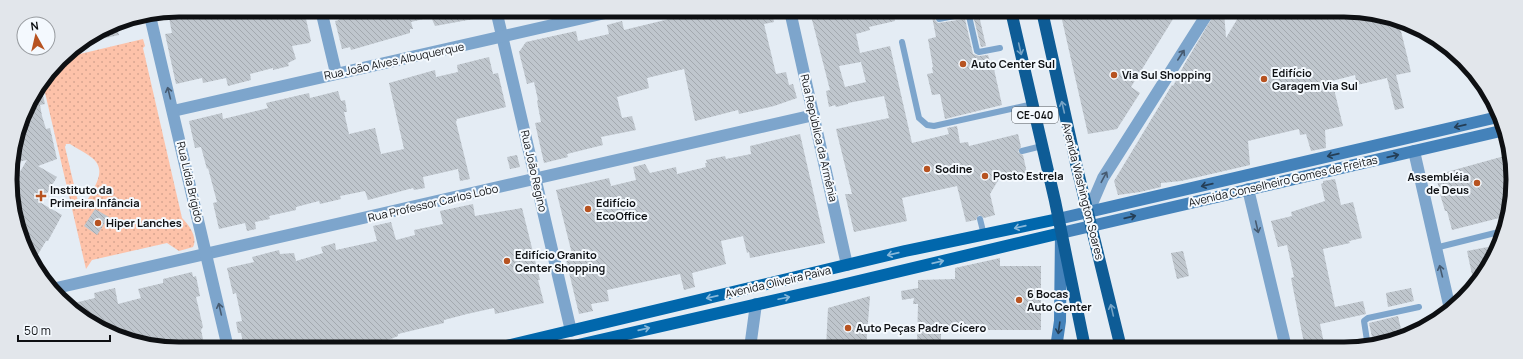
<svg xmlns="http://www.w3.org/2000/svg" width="1523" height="359" font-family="Manrope,sans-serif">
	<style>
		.park { fill: url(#park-dots); fill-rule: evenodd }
		.building { fill: url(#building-back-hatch); fill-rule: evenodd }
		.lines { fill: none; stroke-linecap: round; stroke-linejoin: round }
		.service { stroke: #7da5cc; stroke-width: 6 }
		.minor { stroke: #7da5cc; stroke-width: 12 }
		.tertiary { stroke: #7da5cc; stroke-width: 12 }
		.secondary { stroke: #4482ba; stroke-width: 12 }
		.primary { stroke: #0167ac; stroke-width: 12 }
		.trunk { stroke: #0e5c96; stroke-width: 12 }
		.oneway { stroke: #76a3c5 }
		.oneway2 { stroke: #465a70 }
		.oneway3 { stroke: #243e56 }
		.oneway4 { stroke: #87b7d9 }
		.poi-dot { fill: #b75321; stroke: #f4f9fe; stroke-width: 1.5 }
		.labels { text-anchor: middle; stroke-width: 4; stroke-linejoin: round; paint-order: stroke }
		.shield { fill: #f4f9fe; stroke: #53565a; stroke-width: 1 }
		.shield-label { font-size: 10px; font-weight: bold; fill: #0e1013 }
		.street-label { font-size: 11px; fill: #0e1013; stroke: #f4f9fe }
		.poi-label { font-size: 11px; font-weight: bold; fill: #0e1013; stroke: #f4f9fe; text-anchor: start }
		.rim { fill: none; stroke: #0e1013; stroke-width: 5 }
	</style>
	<defs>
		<pattern id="park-dots" width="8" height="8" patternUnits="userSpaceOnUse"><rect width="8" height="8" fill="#fdc2a9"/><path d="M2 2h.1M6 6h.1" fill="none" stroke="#d8a691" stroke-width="1.8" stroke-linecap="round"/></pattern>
		<pattern id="building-back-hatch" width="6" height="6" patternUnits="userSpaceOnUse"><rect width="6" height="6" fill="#bfc6cd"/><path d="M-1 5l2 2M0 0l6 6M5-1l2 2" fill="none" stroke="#a3a9af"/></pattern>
	</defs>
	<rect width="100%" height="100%" fill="#e4ecf4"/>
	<!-- park -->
	<path class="park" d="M143,39L145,46L143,48L182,218C189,225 198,237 193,247L179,251L167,243L92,260L86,269L43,84L63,58ZM66,144H70C90,157 109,161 94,188C91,194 87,202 82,206L78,202L65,147Z"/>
	<!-- building -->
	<g class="building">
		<polygon points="181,10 236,10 238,17 260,12 261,16 278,12 279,16 304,10 311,41 309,43 292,46 296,59 288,63 289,66 273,70 273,68 250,74 251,80 228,86 226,78 203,83 202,78 176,84 165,34 172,33 169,18 171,18 169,13"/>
		<polygon points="337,10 489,10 490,16 435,26 431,17 411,22 413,29 410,29 410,33 351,50 350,47 342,49 335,21 339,20"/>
		<polygon points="702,11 772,11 774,22 764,24 776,74 786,72 789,85 793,84 797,98 774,106 739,114 738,110 695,121 684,69 647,78 649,88 617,97 622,118 632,116 636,130 601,137 603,145 567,154 568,157 544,163 535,123 541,122 537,101 538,100 534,82 527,84 519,52 526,42 576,31 578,41 609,34 607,25 622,21 624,30"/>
		<path d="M818,11H893L895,21L869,27L870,30L856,34L860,53L890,46L912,143L949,134L947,128L957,126L960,143L968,142L969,146L1018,134L1021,147L1018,152L1023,155L1027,173L999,179L990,194L995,215L984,218L979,215L976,220L966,222L957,186L902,198L907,221L854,232L845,194H852L836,129L889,118L884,96L848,103V104L836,107L835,105L829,107L826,91L830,90L810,12ZM861,62L866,82L845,87L839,66Z"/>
		<polygon points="931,11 956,11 936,15 935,20 938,23 965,19 973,54 979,56 988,55 990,61 992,60 1002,105 945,119 940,94 932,95 927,74 933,73 932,67 933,67 928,39 936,37"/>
		<polygon points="969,11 978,11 986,46 981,47 973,15"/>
		<polygon points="1060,11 1178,11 1131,87 1140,93 1117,129 1088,134"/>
		<polygon points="1216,11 1224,11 1226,38 1242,11 1366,11 1399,23 1411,72 1396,75 1404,108 1395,110 1387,78 1357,85 1355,75 1332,81 1343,126 1325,130 1326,148 1311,151 1306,134 1300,135 1299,129 1248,141 1250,165 1181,181 1161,183 1161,187 1140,192 1118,195 1114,181 1172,85 1173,86 1184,65"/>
		<polygon points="115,23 119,35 87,42 86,40"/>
		<polygon points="489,57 493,74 498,73 506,107 457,119 456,122 470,179 460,181 458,169 423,177 425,188 414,190 413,188 368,200 365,191 340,196 341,199 320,204 319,201 296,207 296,210 269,216 270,219 255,222 256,229 247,231 245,223 219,229 213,203 217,202 208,168 207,169 201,147 195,148 189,121 222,113 223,119 268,108 266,103 309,93 310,98 338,91 341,101 345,100 347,112 344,112 349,134 375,128 381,154 404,149 389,83 435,70 436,77 458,72 457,65"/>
		<polygon points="41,87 45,104 40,105 42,116 46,129 50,128 57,159 38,166 57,177 41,203 62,215 48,241 46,241 34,261 16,224 12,185 27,160 12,163 27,105"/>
		<polygon points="800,134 825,243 750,258 749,252 747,253 743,236 721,241 726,264 692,273 695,287 684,290 680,274 607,290 609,301 591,304 593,311 579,314 566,260 573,258 556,190 609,178 611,186 636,180 633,167 645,164 650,173 676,167 677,174 706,167 705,163 707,163 706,160 725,156 726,159 751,154 750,146"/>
		<polygon points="517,155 520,167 510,169 507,157"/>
		<polygon points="1508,155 1512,202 1507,216 1452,230 1447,211 1445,211 1440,194 1436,175"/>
		<polygon points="1335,179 1341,205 1353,202 1362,238 1349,241 1350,243 1323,249 1335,307 1363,301 1366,314 1320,324 1325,348 1305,348 1291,278 1294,277 1287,245 1278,247 1271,221 1292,216 1291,212 1325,201 1321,184 1323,183 1323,181"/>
		<polygon points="473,204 475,216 522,208 540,280 538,280 544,303 495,314 494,308 467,314 444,320 444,323 398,334 398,336 391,339 370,344 371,348 353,348 352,345 343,348 244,348 241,333 238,333 236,322 242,321 236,293 233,294 227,268 254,262 252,257 279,250 280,254 294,253 296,261 323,253 321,247 335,243 336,250 377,241 373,226 391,222 396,240 415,235 414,230 443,224 440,211"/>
		<polygon points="95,209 109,217 97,235 84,226"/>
		<polygon points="1498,245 1495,255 1474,284 1467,251"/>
		<polygon points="1183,251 1189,276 1177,279 1171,253"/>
		<polygon points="1000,258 1000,266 1041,266 1041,330 948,330 941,332 941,346 917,345 918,304 913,304 914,298 902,300 901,291 918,288 918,280 955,279 955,268"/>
		<polygon points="192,272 193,277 196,276 200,296 196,297 203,327 201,330 205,348 157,348 95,326 70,304 95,298 94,293 115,288 118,304 141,298 138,289 163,283 163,279"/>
		<polygon points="1411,288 1414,301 1388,307 1386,293"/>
		<polygon points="870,296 866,348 826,348 828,308"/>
		<polygon points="1398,316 1401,329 1395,330 1397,338 1376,344 1375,341 1373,342 1369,323"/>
	</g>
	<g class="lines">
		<!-- service -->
		<g class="service">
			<polyline points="939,19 964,14 969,16 977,51 979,52 1000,48"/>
			<polyline points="902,42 919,118 927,125 934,126 1033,104"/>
			<polyline points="1022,151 1042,146"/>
			<polyline points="980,219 984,235"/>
			<polyline points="1435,248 1503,231"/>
			<polyline points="1368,347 1364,321 1368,318 1419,307"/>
		</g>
		<!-- minor -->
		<g class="minor">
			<polyline points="321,10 336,73"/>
			<polyline points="496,10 571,331"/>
			<polyline points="790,11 847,265"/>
			<polyline points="173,111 614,11"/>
			<polyline points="1414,151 1450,309"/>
			<polyline points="1248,189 1286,348"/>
			<polyline points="52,289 814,115"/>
		</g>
		<!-- tertiary -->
		<g class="tertiary">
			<polyline points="150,16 228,348"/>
			<polyline points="1088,213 1103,178 1209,11"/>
			<polyline points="750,348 756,304"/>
		</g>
		<!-- secondary -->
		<g class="secondary">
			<polyline points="1058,219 1498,117"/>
			<polyline points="1056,348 1060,321 1061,233 1505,130"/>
		</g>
		<!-- primary -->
		<g class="primary">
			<polyline points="498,348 905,251 1058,219"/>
			<polyline points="565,348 829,288 1061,233"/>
		</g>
		<!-- trunk -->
		<g class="trunk">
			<polyline points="1011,11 1055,201 1085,348"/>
			<polyline points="1042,11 1077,168 1121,348"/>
		</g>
	</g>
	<!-- one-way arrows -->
	<defs><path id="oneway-shaft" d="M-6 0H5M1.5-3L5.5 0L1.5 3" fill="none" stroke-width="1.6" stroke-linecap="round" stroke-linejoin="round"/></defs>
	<g class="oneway">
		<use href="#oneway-shaft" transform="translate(1020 49) rotate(77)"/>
		<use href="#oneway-shaft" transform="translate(1063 107) rotate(-103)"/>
		<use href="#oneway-shaft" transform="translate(1112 310) rotate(-103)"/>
	</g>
	<g class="oneway2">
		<use href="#oneway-shaft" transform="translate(1181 55) rotate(-57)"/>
		<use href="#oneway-shaft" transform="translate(169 93) rotate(-104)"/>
		<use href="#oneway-shaft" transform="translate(1104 177) rotate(-62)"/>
		<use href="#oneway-shaft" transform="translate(1257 227) rotate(77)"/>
		<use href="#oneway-shaft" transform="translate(1441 271) rotate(-104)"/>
		<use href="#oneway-shaft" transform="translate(220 309) rotate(-103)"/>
	</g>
	<g class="oneway3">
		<use href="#oneway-shaft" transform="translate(1460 126) rotate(167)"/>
		<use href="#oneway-shaft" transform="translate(1333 155) rotate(167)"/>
		<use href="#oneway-shaft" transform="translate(1393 156) rotate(-13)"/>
		<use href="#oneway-shaft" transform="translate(1207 185) rotate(167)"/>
		<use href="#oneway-shaft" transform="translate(1130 217) rotate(-13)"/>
		<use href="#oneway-shaft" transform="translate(1059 328) rotate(98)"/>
	</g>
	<g class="oneway4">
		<use href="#oneway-shaft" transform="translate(1020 227) rotate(167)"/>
		<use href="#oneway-shaft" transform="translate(893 254) rotate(167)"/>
		<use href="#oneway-shaft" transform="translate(938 262) rotate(-13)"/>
		<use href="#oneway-shaft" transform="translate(712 297) rotate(167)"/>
		<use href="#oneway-shaft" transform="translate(784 298) rotate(-12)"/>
		<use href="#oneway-shaft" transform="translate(644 329) rotate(-13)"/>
	</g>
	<!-- markers -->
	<g class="poi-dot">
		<circle cx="963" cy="64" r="4"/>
		<circle cx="1114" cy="75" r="4"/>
		<circle cx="1264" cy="79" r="4"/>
		<circle cx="927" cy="169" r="4"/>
		<circle cx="985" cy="176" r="4"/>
		<circle cx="1477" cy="183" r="4"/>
		<path d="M39 190h4v4h4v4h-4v4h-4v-4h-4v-4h4z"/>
		<circle cx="588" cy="209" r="4"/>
		<circle cx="98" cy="223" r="4"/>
		<circle cx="507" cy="261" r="4"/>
		<circle cx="1019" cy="300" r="4"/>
		<circle cx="848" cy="328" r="4"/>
	</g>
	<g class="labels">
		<!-- shield labels -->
		<rect class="shield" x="1012" y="107" width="46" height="16" rx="3"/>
		<g class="shield-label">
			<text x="1035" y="119">CE-040</text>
		</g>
		<!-- street labels -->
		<g class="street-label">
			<text transform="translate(394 61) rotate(-12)" y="4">Rua João Alves Albuquerque</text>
			<text transform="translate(819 138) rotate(77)" y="4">Rua República da Armênia</text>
			<text transform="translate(534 171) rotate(77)" y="4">Rua João Regino</text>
			<text transform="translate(1283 181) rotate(-13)" y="4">Avenida Conselheiro Gomes de Freitas</text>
			<text transform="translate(190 182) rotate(77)" y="4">Rua Lídia Brígido</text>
			<text transform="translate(1083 191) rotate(76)" y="4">Avenida Washington Soares</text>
			<text transform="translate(433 203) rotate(-13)" y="4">Rua Professor Carlos Lobo</text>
			<text transform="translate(778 282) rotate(-13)" y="4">Avenida Oliveira Paiva</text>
		</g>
		<!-- poi labels -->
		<g class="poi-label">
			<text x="971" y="68">Auto Center Sul</text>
			<text x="1272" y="77">Edifício<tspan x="1272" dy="13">Garagem Via Sul</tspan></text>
			<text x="1122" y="79">Via Sul Shopping</text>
			<text x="935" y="173">Sodine</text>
			<text x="993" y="180">Posto Estrela</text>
			<text x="1469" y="181" text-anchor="end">Assembléia<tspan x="1469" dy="13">de Deus</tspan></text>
			<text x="50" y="194">Instituto da<tspan x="50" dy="13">Primeira Infância</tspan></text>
			<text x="596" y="207">Edifício<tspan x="596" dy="13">EcoOffice</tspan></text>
			<text x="106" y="227">Hiper Lanches</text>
			<text x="515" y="259">Edifício Granito<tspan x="515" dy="13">Center Shopping</tspan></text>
			<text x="1027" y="298">6 Bocas<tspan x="1027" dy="13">Auto Center</tspan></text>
			<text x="856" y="332">Auto Peças Padre Cícero</text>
		</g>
	</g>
	<!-- crop -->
	<path d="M0 0H1523V359H0ZM179 17H1344A162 162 0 0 1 1506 179V180A162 162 0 0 1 1344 342H179A162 162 0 0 1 17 180V179A162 162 0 0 1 179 17Z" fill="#e2e6eb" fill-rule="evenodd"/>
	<path class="rim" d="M179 17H1344A162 162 0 0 1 1506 179V180A162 162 0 0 1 1344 342H179A162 162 0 0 1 17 180V179A162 162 0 0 1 179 17Z"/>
	<!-- north arrow -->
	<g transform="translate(36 36) rotate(352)"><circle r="19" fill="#f4f9fe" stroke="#989ca0"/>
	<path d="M0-3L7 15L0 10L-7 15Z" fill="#b75321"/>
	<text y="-6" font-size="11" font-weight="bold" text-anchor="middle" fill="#0e1013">N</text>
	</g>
	<!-- scale -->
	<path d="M18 335v6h92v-6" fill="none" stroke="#0e1013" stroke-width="2"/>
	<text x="24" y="335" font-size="12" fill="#0e1013" stroke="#f4f9fe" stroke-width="3" paint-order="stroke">50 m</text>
</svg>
